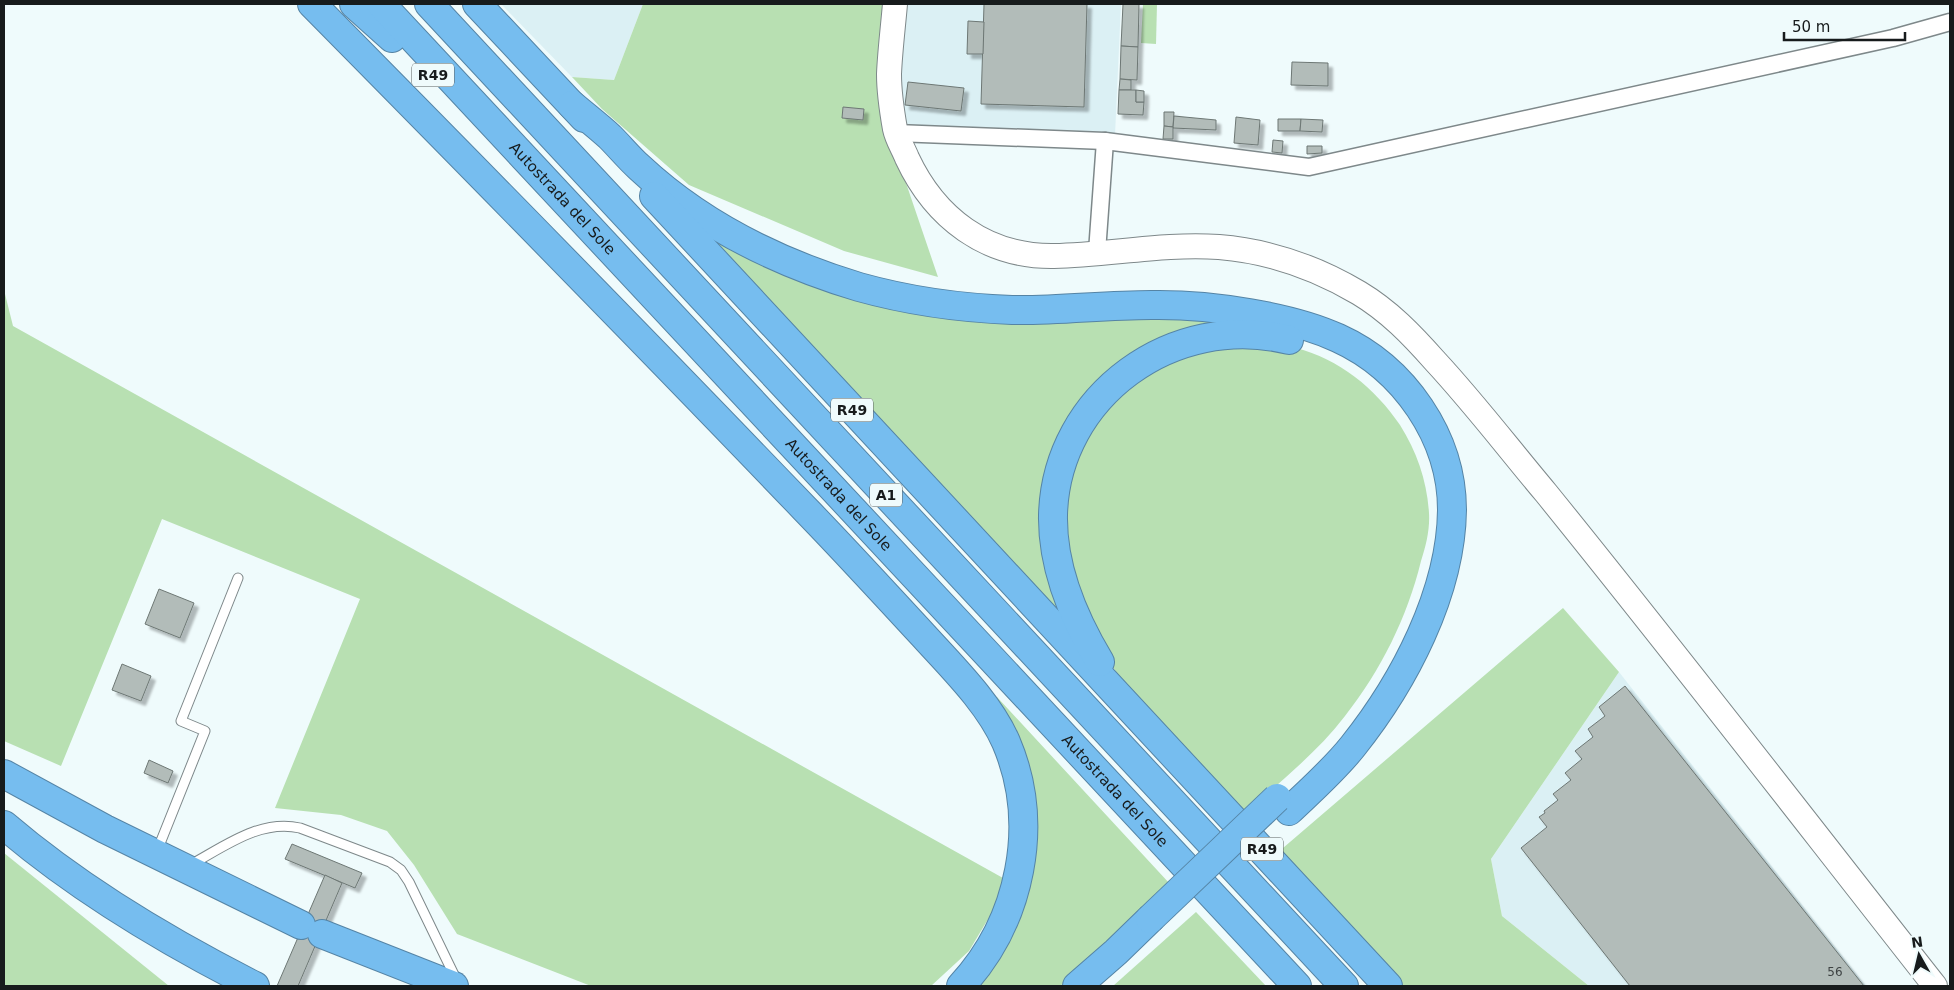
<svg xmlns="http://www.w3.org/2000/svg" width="1954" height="990" font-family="'DejaVu Sans',sans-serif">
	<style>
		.built { fill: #dbf0f4 }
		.green { fill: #b8e0b2 }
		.building { fill: #b2bcb9; stroke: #6d7774; filter: url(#shadow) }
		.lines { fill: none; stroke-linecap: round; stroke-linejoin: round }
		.lane-casing { stroke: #7e888a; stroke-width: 11 }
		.street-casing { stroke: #7e888a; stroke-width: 19 }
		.secondary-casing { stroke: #7e888a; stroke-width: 26 }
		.highway-casing { stroke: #5584a5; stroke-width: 30 }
		.lane { stroke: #fff; stroke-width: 9 }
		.street { stroke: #fff; stroke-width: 16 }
		.secondary { stroke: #fff; stroke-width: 24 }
		.highway { stroke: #76bdef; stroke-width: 28 }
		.highway-bridge-casing { stroke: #5584a5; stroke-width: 30; stroke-linecap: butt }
		.highway-bridge { stroke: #76bdef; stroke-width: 28 }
		.labels { text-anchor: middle; stroke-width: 4.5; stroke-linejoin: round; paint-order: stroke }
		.number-label { font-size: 12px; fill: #3e4343 }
		.shield { fill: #effbfc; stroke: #585e5f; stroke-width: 1 }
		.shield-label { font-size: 14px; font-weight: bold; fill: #171b1c }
		.street-label { font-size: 15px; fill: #171b1c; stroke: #effbfc }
	</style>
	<defs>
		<filter id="shadow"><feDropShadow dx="4.5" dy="4.5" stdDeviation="1" flood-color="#0004"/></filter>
	</defs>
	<rect width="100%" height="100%" fill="#effbfc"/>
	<!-- built -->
	<g class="built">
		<polygon points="501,4 643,4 614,80 572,77"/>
		<polygon points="895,4 1121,4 1115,135 890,136"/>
		<polygon points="1619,672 1866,986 1589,986 1502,916 1491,859"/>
	</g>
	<!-- green -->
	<g class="green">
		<polygon points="643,4 896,4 890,136 938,277 844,251 689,185 602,109 572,77 614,80"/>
		<polygon points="1143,4 1157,4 1156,44 1141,43"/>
		<polygon points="703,230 851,291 1257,321 1172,337 1060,447 1065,625"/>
		<polygon points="4,290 13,326 1003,878 994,909 969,951 931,986 591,986 457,934 414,865 387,831 341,815 275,808 360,599 162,519 61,766 4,741"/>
		<path d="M1190,347C1215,347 1240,347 1266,347C1275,347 1287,345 1296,348C1339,359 1375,388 1400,425C1417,452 1427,481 1429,513C1430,529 1426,546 1421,561C1407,618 1381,670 1345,716C1316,754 1277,784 1242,816L1126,687L1099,646L1067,568L1064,479L1110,395Z"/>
		<polygon points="1563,608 1619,672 1491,859 1502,916 1589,986 1395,986 1276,854"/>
		<polygon points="997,697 1170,884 1086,967 1060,986 971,986 1022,895 995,702"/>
		<polygon points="4,853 169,986 4,986"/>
		<polygon points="1196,912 1266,986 1113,986"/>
	</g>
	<!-- building -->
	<g class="building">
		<polygon points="984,4 1087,4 1084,107 981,104"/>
		<polygon points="1123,4 1139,4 1138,47 1121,46"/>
		<polygon points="968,21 984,22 983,54 967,54"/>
		<polygon points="1121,46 1138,47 1137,80 1120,79"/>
		<polygon points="1292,62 1328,63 1328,86 1291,85"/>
		<polygon points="1120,79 1131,80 1131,90 1119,90"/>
		<polygon points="908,82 964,88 961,111 905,105"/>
		<polygon points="1119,90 1136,90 1136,102 1144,102 1143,115 1118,114"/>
		<polygon points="1136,90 1144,91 1144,102 1136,102"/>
		<polygon points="843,107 864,109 863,120 842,118"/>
		<polygon points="1164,112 1174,112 1173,127 1164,126"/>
		<polygon points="1174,116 1216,120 1216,130 1173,128"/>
		<polygon points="1236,117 1260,120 1258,145 1234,143"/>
		<polygon points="1278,119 1301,119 1300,131 1278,131"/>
		<polygon points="1301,119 1323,120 1322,132 1300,131"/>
		<polygon points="1164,126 1173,127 1173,139 1163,139"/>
		<polygon points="1273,140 1283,141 1282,153 1272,152"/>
		<polygon points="1307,146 1322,146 1322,153 1307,154"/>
		<polygon points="159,589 194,603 180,638 145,624"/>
		<polygon points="122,664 151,676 141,701 112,690"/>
		<polygon points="1625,686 1864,986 1630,986 1521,848 1547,827 1539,817 1545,813 1544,811 1558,800 1553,794 1571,780 1565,773 1582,759 1575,751 1593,737 1588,729 1605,716 1599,707"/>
		<polygon points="149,760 173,771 168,783 144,773"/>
		<polygon points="292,844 362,873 355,888 285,859"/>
		<polygon points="325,875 342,883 298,986 277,986"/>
	</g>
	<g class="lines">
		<!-- lane casing -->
		<g class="lane-casing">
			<g id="lane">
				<polyline points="157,851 205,731 181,721 238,578"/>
				<path d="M190,865C224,847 259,819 300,828L390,862L401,870L409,882L456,979"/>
			</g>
		</g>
		<!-- street casing -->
		<g class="street-casing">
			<g id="street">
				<polyline points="896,133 1105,141 1309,167 1893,38 1950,22"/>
				<polyline points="1097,252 1105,141"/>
			</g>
		</g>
		<!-- secondary casing -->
		<g class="secondary-casing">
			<path id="secondary" d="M895,4C893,27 890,51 889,74C889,92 892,112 895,129C897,139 903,148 907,158C935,218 986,257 1054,256C1109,255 1164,243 1219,247C1268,251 1317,268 1359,293C1389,311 1412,335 1435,361C1474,403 1509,449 1546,493C1678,656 1806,822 1935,986"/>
		</g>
		<!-- highway casing -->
		<g class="highway-casing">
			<g id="highway">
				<path d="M312,4C477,171 642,339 805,509C845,550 884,593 923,635C952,667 989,703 1006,742C1041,824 1021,921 961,986"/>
				<polyline points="354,4 392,38"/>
				<path id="s1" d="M381,4L1297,986"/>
				<polyline points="429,4 1344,986"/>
				<polyline points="477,4 584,118"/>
				<path d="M572,105C585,116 598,126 610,137C620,147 629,158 639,167C701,225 779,263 859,287C909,301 960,308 1012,310C1061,311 1110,304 1159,305C1212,305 1290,316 1338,338C1404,368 1452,437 1452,510C1451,593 1404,682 1353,746C1334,770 1311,790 1289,811"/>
				<polyline points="654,196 1388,986"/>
				<path d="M1100,662C1074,619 1052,566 1053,515C1056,395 1174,311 1289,340"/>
				<polyline points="4,774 105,829 301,925"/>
				<path d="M4,825C80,890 166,941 255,986"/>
				<polyline points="322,934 454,986"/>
				<polyline points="1077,986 1116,952 1150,919"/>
			</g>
		</g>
		<!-- lane -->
		<use href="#lane" class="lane"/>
		<!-- street -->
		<use href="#street" class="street"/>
		<!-- secondary -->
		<use href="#secondary" class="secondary"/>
		<!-- highway -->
		<use href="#highway" class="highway"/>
		<!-- highway-bridge casing -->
		<g class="highway-bridge-casing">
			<polyline id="highway-bridge" points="1150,919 1277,798"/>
		</g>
		<!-- highway-bridge -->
		<use href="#highway-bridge" class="highway-bridge"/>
	</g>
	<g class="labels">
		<!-- number labels -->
		<g class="number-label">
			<text x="1835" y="976">56</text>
		</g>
		<!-- shield labels -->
		<g class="shield">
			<rect x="412" y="63.5" width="42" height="23" rx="4"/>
			<rect x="831" y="398.5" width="42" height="23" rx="4"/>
			<rect x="870" y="483.5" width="32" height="23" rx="4"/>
			<rect x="1241" y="837.5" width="42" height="23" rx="4"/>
		</g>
		<g class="shield-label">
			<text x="433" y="80">R49</text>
			<text x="852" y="415">R49</text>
			<text x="886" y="500">A1</text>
			<text x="1262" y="854">R49</text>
		</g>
		<!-- street labels -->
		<g class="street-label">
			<text dy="5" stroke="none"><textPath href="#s1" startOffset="266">Autostrada del Sole</textPath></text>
			<text dy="5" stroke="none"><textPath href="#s1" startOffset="671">Autostrada del Sole</textPath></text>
			<text dy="5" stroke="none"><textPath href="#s1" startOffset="1076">Autostrada del Sole</textPath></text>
		</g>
	</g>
	<!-- border -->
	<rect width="1954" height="990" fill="none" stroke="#171b1c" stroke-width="10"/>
	<!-- north arrow -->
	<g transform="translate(1919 955) rotate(352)" stroke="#effbfc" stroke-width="4" paint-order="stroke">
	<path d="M0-4L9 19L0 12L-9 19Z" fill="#171b1c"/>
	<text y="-8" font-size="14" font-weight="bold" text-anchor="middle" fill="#171b1c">N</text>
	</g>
	<!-- scale -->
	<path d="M1784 32v8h121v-8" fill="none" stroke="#171b1c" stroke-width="2.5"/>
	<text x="1792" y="32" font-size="15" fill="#171b1c" stroke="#effbfc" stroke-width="4" paint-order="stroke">50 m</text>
</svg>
